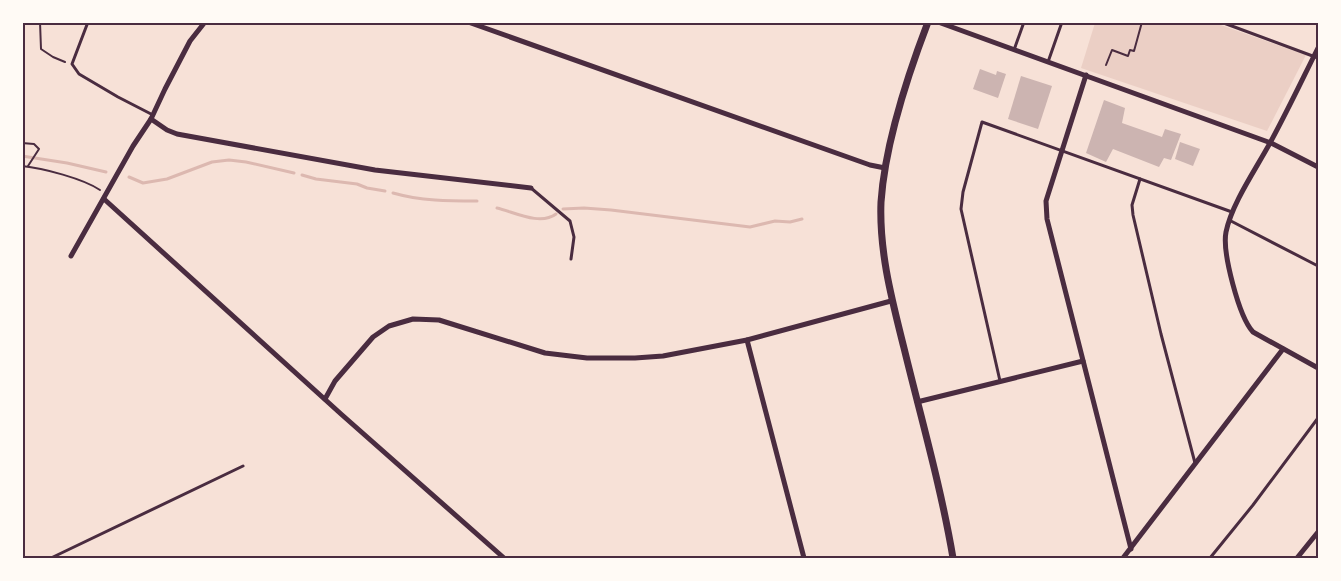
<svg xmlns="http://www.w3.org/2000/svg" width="1341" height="581" font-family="'PT Serif',serif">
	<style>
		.green { fill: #ebcfc5 }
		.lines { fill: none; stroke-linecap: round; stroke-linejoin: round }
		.stream { stroke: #dcb8b0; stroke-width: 3 }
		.building { fill: #ccb4b1 }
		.path { stroke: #4a2c40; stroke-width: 2 }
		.service { stroke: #4a2c40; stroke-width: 3 }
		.minor { stroke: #4a2c40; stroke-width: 5 }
		.tertiary { stroke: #4a2c40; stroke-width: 7 }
		.neatline { fill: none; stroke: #4a2c40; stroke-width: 2 }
	</style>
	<rect width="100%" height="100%" fill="#f7e1d7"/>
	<!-- green -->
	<polygon class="green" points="1095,23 1215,23 1306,55 1267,131 1081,68"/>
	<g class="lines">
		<!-- stream -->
		<g class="stream">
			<polyline points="22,156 67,163 106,172"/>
			<polyline points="302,175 316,179 357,184 367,188 385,191"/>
			<polyline points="129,177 143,183 167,179 212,162 229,160 246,162 294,173"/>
			<path d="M393,193C421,201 449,201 477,201"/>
			<path d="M497,208C514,212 540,226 556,214"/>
			<polyline points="563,209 584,208 611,210 750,227 775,221 790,222 802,219"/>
		</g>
	</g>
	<!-- building -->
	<g class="building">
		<polygon points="980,69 996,75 997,71 1006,74 998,98 973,89"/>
		<polygon points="1021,76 1052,86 1038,129 1008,119"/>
		<polygon points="1104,100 1125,108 1122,123 1162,137 1165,129 1181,134 1171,160 1164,158 1159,167 1113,149 1106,162 1086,153"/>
		<polygon points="1180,142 1200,149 1193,166 1175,159"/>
	</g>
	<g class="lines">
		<!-- path -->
		<g class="path">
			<polyline points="40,22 41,49 53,57 65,62"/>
			<polyline points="1106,65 1112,50 1128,56 1130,50 1134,51 1142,22"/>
			<polyline points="22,143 34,144 39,149 28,166"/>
			<path d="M22,166C43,168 84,179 100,190"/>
		</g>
		<!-- service -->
		<g class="service">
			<polyline points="88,22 72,64 79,74 118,97 153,115"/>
			<polyline points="1221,22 1318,58"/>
			<polyline points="1014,50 1024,22"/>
			<polyline points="1048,62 1062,22"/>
			<polyline points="1140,179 1132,205 1133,215 1161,334 1195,463"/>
			<polyline points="531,188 570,221 574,237 571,259"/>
			<polyline points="1229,220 1318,266"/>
			<polyline points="1000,381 961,209 963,192 982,122 1232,212"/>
			<polyline points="51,558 243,466"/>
			<polyline points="1210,558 1253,505 1318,418"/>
		</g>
		<!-- minor -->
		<g class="minor">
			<polyline points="468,22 870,165 885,168"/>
			<polyline points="938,22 1271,143 1318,167"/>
			<path d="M1318,48C1302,80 1287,112 1270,143C1256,169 1232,203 1226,232C1222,252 1239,317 1253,332L1318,368"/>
			<polyline points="1086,75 1046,201 1047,219 1131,549"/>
			<polyline points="151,119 167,130 177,134 375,170 531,188"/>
			<polyline points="104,199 341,414 504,558"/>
			<polyline points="71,256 133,146 151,119 165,89 190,41 205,22"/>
			<polyline points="747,340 804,558"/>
			<polyline points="325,399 335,381 373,337 389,326 413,319 439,320 545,353 587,358 635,358 663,356 747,340 891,301"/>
			<polyline points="917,402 1083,361"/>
			<polyline points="1123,558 1283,349"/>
			<polyline points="1297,558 1318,532"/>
		</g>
		<!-- tertiary -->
		<path class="tertiary" d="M928,22C907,77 885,143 881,202C879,252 892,300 904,348C921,418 941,487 953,558"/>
	</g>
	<!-- border -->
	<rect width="1341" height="581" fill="none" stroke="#fffaf5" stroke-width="48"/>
	<rect x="24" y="24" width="1293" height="533" class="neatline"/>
</svg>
